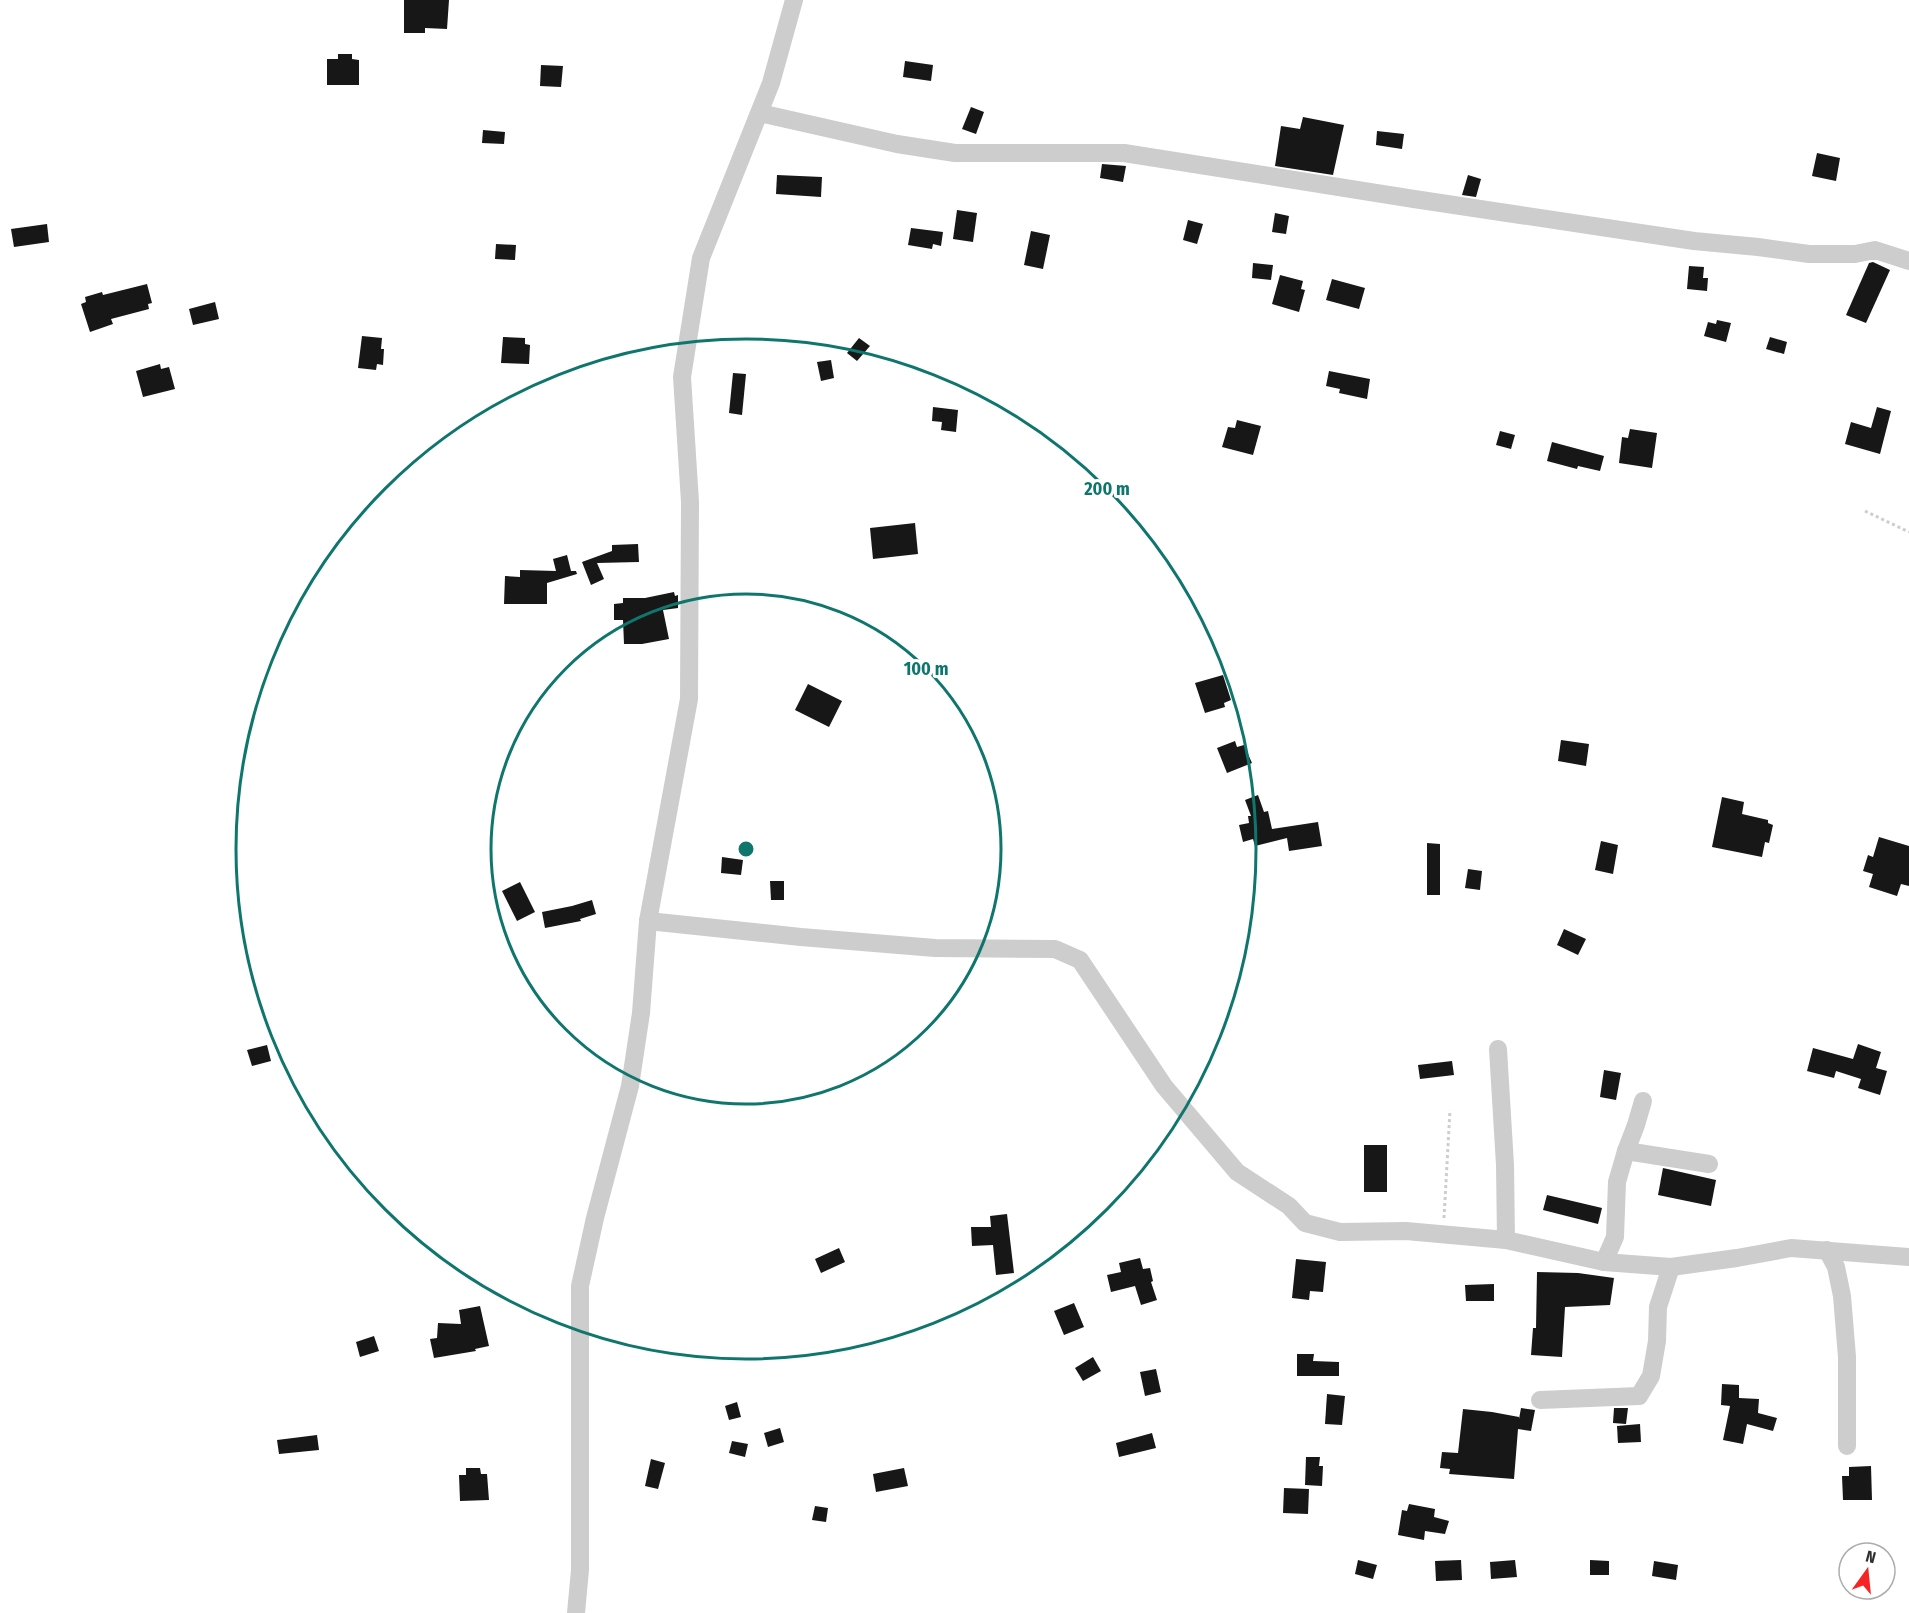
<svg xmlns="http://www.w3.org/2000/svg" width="1909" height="1613" font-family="'Fira Sans Condensed',sans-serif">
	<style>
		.building { fill: #171717 }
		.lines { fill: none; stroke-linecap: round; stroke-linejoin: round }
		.path { stroke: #cdcdcd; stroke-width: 3; stroke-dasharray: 3 3; stroke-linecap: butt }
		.street { stroke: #cdcdcd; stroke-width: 18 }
		.ring { fill: none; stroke: #0f766e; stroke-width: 3 }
		.centre { fill: #0f766e; stroke: #fff; stroke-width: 3 }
		.ring-label { font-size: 18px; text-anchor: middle; font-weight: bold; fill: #0f766e; stroke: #fff; stroke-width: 6; stroke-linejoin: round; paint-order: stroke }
	</style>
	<rect width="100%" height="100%" fill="#fff"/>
	<!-- building -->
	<g class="building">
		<polygon points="404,0 449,0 447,29 425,28 425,33 404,33"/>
		<polygon points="338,54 352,54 352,59 359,60 359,85 327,85 327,59 338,59"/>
		<polygon points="905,61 933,65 931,81 903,77"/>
		<polygon points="541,65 563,66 561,87 540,86"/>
		<polygon points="971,107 984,112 976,134 962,129"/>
		<polygon points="1303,117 1344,125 1333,175 1275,166 1281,126 1300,129"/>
		<polygon points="483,130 505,132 504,144 482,143"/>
		<polygon points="1377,131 1404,134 1402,149 1376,145"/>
		<polygon points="1817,153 1840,158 1836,181 1812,176"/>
		<polygon points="1102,164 1126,166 1123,182 1100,178"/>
		<polygon points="777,175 822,177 821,197 776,194"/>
		<polygon points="1468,175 1481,179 1476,197 1462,195"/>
		<polygon points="957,210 977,213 973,242 953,239"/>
		<polygon points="1275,213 1289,216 1286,234 1272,232"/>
		<polygon points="1188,220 1203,224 1197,244 1183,240"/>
		<polygon points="47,224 49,242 14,247 11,229"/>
		<polygon points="911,228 943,232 941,246 933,244 932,249 908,245"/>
		<polygon points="1031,231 1050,235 1043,269 1024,265"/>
		<polygon points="496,244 516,245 515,260 495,259"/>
		<polygon points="1873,262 1890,270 1866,323 1846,315 1869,263"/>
		<polygon points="1253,263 1273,265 1271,280 1252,278"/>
		<polygon points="1689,266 1704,267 1703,278 1708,278 1707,291 1687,289"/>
		<polygon points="1280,275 1303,281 1301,289 1305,290 1299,312 1272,304"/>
		<polygon points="1332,279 1365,288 1359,309 1326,300"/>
		<polygon points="147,284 152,303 148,304 149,309 111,319 113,324 90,332 81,304 86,302 85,297 102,292 103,295"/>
		<polygon points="215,302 219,319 193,325 189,309"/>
		<polygon points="1717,320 1731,323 1726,342 1704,336 1708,322 1716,324"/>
		<polygon points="362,336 382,338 381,349 384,349 383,365 377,364 376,370 358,368"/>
		<polygon points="503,337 525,338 525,344 530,345 529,364 501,363"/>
		<polygon points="1770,337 1787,342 1784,354 1766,349"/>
		<polygon points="859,338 870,346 857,361 847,353"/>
		<polygon points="831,360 834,378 821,381 817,362"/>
		<polygon points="160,364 161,369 169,367 175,389 143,397 136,371"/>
		<polygon points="1329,371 1370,379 1367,399 1339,393 1340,389 1326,386"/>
		<polygon points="733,373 746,374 742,415 729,413"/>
		<polygon points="933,407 958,410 956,432 941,430 942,422 932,421"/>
		<polygon points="1877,407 1891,411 1880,454 1845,444 1851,422 1871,428"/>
		<polygon points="1237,420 1261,426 1253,455 1222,447 1228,427 1235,428"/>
		<polygon points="1630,429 1657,433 1652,468 1619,463 1622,437 1628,438"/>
		<polygon points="1500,431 1515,435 1511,449 1496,445"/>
		<polygon points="1552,442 1604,456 1600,471 1578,466 1577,469 1547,461"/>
		<polygon points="915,523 918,554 873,559 870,528"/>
		<polygon points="638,544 639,562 597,563 604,579 591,585 582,562 612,551 612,545"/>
		<polygon points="567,555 571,571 576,571 577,574 547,583 547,604 504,604 505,576 520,577 520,570 556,571 553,559"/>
		<polygon points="674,592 675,596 678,595 678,608 663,610 669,639 642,644 624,644 623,620 614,620 614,604 623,603 623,598 645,598"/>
		<polygon points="1223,675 1231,700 1224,703 1225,707 1205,713 1195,683"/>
		<polygon points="808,684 842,701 829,727 795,710"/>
		<polygon points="1561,740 1589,744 1586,766 1558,761"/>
		<polygon points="1235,741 1237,747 1244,745 1252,763 1227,773 1217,748"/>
		<polygon points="1258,795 1264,812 1268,811 1272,829 1318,822 1322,846 1289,851 1287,838 1255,846 1253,839 1243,842 1239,825 1249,823 1248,816 1251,816 1245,800"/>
		<polygon points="1722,797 1744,802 1742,814 1768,820 1768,823 1773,825 1769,843 1765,842 1762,857 1712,847"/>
		<polygon points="1879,837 1909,846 1909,886 1901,884 1897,896 1869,887 1873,874 1863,871 1868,855 1873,857"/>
		<polygon points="1601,841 1618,845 1613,874 1595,870"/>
		<polygon points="1427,843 1440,844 1440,895 1427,895"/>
		<polygon points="722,857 743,860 741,875 721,873"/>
		<polygon points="1468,869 1482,871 1480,890 1465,888"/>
		<polygon points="770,881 784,881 784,900 771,900"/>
		<polygon points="520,882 535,912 517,921 502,891"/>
		<polygon points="592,900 596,914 580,919 581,921 545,928 542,912 572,906"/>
		<polygon points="1564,929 1586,939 1578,955 1557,945"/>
		<polygon points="1858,1044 1881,1052 1876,1068 1887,1071 1880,1095 1858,1088 1861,1079 1836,1071 1834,1078 1807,1071 1813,1048 1853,1059"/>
		<polygon points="267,1045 271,1061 252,1066 247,1050"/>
		<polygon points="1452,1061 1454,1075 1420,1079 1418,1065"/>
		<polygon points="1604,1070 1621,1073 1616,1100 1600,1097"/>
		<rect x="1364" y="1145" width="23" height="47"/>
		<polygon points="1663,1168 1716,1180 1711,1206 1658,1195"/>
		<polygon points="1547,1195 1602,1208 1598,1224 1543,1210"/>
		<polygon points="1007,1214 1014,1273 996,1275 993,1245 972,1246 971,1227 991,1227 990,1216"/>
		<polygon points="839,1248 845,1262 821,1273 815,1259"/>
		<polygon points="1140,1258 1143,1269 1150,1268 1153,1281 1151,1282 1157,1300 1141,1305 1135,1286 1111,1292 1107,1275 1121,1272 1119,1263"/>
		<polygon points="1296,1259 1326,1262 1323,1292 1310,1291 1309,1300 1292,1298"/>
		<polygon points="1537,1272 1578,1273 1614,1278 1610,1305 1565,1307 1562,1357 1531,1355 1533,1328 1536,1328"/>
		<polygon points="1494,1284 1494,1301 1466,1301 1465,1285"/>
		<polygon points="1074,1303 1084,1327 1064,1335 1054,1311"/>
		<polygon points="480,1306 489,1346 475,1349 476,1351 434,1358 430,1339 437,1338 438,1323 461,1324 459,1310"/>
		<polygon points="374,1336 379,1351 360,1357 356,1342"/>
		<polygon points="1297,1354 1314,1354 1313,1361 1339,1362 1339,1376 1297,1376"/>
		<polygon points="1093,1357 1101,1371 1083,1381 1075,1368"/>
		<polygon points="1156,1369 1161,1392 1145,1396 1140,1372"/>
		<polygon points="1722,1384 1739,1385 1739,1398 1759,1399 1758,1413 1777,1418 1773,1431 1747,1424 1743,1444 1723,1440 1730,1406 1721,1405"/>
		<polygon points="1327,1394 1345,1396 1342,1425 1325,1424"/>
		<polygon points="737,1402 741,1417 729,1420 725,1406"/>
		<polygon points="1521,1408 1535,1410 1531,1431 1518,1429 1514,1479 1449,1474 1450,1469 1440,1468 1442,1452 1458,1453 1463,1409 1492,1412 1519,1417 1519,1419"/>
		<polygon points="1614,1408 1628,1408 1626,1424 1613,1423"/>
		<polygon points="1640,1424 1641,1442 1618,1443 1617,1426"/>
		<polygon points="780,1428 784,1442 768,1447 764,1433"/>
		<polygon points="1152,1433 1156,1448 1119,1457 1116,1443"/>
		<polygon points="317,1435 319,1450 279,1454 277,1440"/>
		<polygon points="732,1441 748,1444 745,1457 729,1453"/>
		<polygon points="1306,1457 1320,1457 1319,1466 1323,1466 1322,1486 1305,1485"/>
		<polygon points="651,1459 665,1463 658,1489 645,1486"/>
		<polygon points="1871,1466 1872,1500 1843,1500 1842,1476 1849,1476 1849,1467"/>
		<polygon points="466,1468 480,1468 481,1474 487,1474 489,1500 460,1501 459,1475 466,1475"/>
		<polygon points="904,1468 908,1486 876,1492 873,1474"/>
		<polygon points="1284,1488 1309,1489 1308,1514 1283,1513"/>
		<polygon points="1409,1504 1435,1509 1434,1517 1449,1521 1445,1534 1425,1531 1424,1540 1398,1535 1402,1510 1407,1511"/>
		<polygon points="815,1506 828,1508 826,1522 812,1520"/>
		<polygon points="1358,1560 1377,1565 1373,1579 1355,1574"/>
		<polygon points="1461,1560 1462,1580 1436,1581 1435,1561"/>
		<polygon points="1515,1560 1517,1577 1491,1579 1490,1562"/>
		<polygon points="1590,1560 1609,1561 1609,1575 1590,1575"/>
		<polygon points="1654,1561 1678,1565 1676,1580 1652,1576"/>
	</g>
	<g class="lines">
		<!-- path -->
		<g class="path">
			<polyline points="1865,511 1909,532"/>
			<polyline points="1444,1218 1450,1110"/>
		</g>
		<!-- street -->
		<g class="street">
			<polyline points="760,113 897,144 955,153 1124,153 1414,199 1694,241 1758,247 1809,254 1855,254 1875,250 1909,261"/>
			<polyline points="648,921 801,937 935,948 1055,949 1080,960 1164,1086 1237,1172 1289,1206 1305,1223 1340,1232 1406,1231 1506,1240 1604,1262 1671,1267 1737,1258 1791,1248 1909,1257"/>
			<polyline points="1498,1049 1505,1165 1506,1240"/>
			<polyline points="1626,1151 1636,1125 1643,1101"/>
			<polyline points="1827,1250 1836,1267 1842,1296 1847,1357 1847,1446"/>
			<polyline points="1604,1262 1615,1237 1617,1182 1626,1151 1709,1164"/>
			<polyline points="1540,1400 1639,1396 1651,1376 1657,1341 1658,1307 1671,1267"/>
			<polyline points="576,1613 580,1570 580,1286 595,1218 630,1086 641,1013 648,921 689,699 690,502 682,377 701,258 771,83 794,0"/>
		</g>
	</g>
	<!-- distance rings -->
	<g class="ring">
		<circle cx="746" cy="849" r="255"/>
		<circle cx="746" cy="849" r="510"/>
	</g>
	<circle cx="746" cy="849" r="9" class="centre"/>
	<g class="ring-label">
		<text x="1107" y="495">200 m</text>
		<text x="926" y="675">100 m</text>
	</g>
	<!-- north arrow -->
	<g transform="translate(1867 1571) rotate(15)"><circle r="28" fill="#ffffff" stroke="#acacac" stroke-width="1.5"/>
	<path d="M0-4.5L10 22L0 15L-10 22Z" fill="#f62423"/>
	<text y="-9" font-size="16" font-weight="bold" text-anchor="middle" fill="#303030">N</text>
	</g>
</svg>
